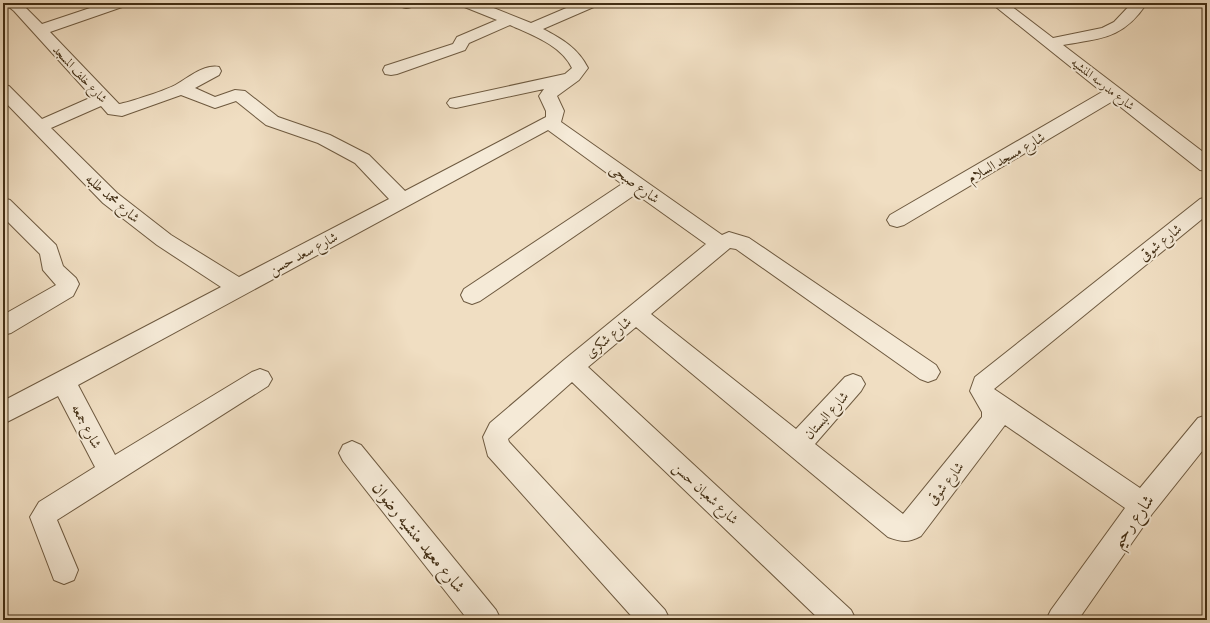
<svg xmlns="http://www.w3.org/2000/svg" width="1210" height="623" font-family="'IM FELL Double Pica',Amiri,serif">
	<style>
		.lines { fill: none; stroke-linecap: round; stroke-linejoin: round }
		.street-casing { stroke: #6e5a40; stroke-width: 2 }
		.street { fill: #f5ead7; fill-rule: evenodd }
		.labels { text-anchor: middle; stroke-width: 4; stroke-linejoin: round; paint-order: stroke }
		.far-street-label { font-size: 12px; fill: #422e14; stroke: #f5ead7 }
		.street-label { font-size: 14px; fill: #422e14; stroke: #f5ead7 }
		.near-street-label { font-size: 17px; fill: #422e14; stroke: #f5ead7 }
	</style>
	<rect width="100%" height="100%" fill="#f0dec2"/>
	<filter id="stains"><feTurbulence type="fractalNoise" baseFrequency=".005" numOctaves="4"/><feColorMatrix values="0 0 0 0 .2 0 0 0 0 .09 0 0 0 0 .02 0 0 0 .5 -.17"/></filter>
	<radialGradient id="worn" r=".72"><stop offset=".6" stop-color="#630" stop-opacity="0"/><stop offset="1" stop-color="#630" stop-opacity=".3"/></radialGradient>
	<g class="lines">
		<!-- street casing -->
		<g class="street-casing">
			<g id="street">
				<path d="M4,3H21L42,24L105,3H127L125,6L50,32L119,104C127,103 170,89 177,84C189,77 205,64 219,67L221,71L219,75L195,88L215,97L235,90L245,91L278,117L330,135L369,155L405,191L546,117V111L539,96L544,89L456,108L450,107L447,103L450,99L565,74L572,68C561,45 532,35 510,25L469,43L465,50L397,74L391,75L385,74L383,70L385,66L453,44L457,37L497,20L462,6L460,3H481L531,23L578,3H598L596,6L543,29C562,39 578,48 588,68L579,80L557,96L564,111L561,122L722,235L729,232L749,238L936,365L940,372L936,379L928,382L920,379L736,249L730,248L651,314L796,429L845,377L853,374L861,377L865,384L861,391L815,444L903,514L982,417V412L970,391L975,377L1200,199L1207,197V215L994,389L1140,488L1198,418L1207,415V445L1152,514L1078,620H1046L1051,610L1125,508L1005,425L921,536C908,543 902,542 888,537L636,327L588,367L851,610L856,620H820L572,382L508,439L509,442L665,610L670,620H635L488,456L483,437L490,423L564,360L706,244L636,194L480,301L472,304L464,301L461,295L464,289L622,184L548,130L78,385L115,455L252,372L260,369L268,372L272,379L268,386L57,520L78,570L74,580L64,584L54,580L30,517L39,502L95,467L58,396L3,424V401L221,287L157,245L103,203L3,100V85L9,86L42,119L92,97L14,11ZM181,95L215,108L236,101L266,125L318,143L355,163L389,199L239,277L171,235L117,193L51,128L101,106L108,114L122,116Z"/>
				<path d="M398,3H413V4L411,7C405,9 401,8 398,3Z"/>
				<path d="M991,3H1007L1053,38L1102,28L1114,22L1132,3H1147C1123,39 1102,38 1063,45L1207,155V171L1200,170L1113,101L904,225L897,227L890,225L887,220L890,215L1102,92Z"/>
				<polygon points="3,198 10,200 56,245 63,266 76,278 79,284 73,296 11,333 3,335 3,315 56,285 43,270 40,254 3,217"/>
				<polygon points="352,441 361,445 496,610 501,620 468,620 343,461 339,453 343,445"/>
			</g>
		</g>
		<!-- street -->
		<use href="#street" class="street"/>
	</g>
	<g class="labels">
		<!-- far-street labels -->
		<g class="far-street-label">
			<text transform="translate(80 74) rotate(47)" y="4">شارع خلف المسجد</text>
			<text transform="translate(1103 84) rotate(38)" y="4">شارع مدرسه المنشيه</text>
		</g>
		<!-- street labels -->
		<g class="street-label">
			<text transform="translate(1006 157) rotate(-30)" y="5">شارع مسجد السلام</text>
			<text transform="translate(635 183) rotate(36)" y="5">شارع صبحى</text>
			<text transform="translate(113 198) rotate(41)" y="5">شارع محمد طلبه</text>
			<text transform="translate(1160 242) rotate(-39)" y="5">شارع شوقى</text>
			<text transform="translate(303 253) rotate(-28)" y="5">شارع سعد حسن</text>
			<text transform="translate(608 337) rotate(-40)" y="5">شارع شكرى</text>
			<text transform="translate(826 415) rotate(-48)" y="5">شارع البستان</text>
			<text transform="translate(87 426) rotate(62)" y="5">شارع جمعه</text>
			<text transform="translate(945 483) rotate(-52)" y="5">شارع شوقى</text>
			<text transform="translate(706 493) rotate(43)" y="5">شارع شعبان حسن</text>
		</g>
		<!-- near-street labels -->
		<g class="near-street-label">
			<text transform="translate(1132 521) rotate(-54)" y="6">شارع رحيم</text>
			<text transform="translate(419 537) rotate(51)" y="6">شارع معهد منشيه رضوان</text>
		</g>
	</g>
	<!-- margin -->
	<rect width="1210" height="623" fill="none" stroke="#f0dec2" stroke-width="16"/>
	<rect x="4" y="4" width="1202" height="615" fill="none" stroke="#422e14" stroke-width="2"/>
	<rect x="8" y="8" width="1194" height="607" fill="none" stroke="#422e14"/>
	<rect width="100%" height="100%" filter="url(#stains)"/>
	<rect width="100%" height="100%" fill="url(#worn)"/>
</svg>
